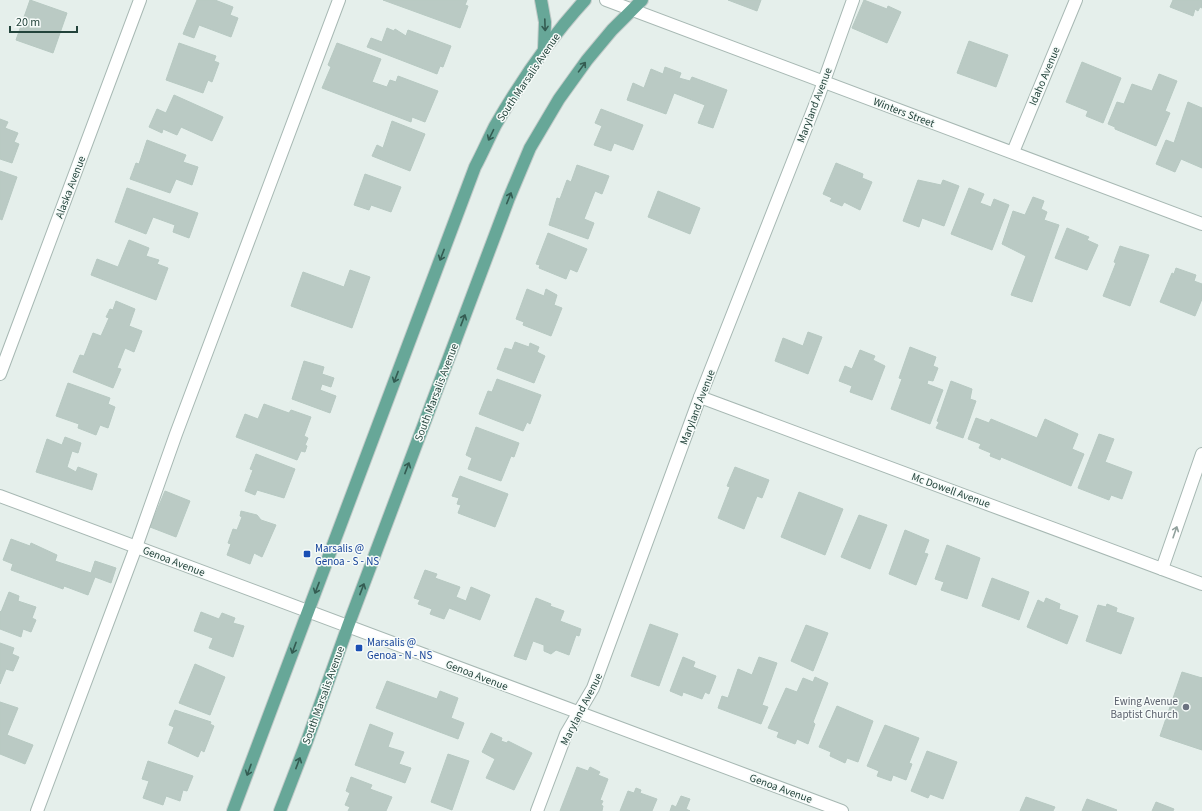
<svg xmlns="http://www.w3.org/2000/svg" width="1202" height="811" font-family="'Source Sans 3',sans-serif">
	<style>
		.building { fill: #bacac4; stroke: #b7c9c2 }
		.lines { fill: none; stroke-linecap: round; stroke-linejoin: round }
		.minor-casing { stroke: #a7b8b3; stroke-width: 14 }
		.major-casing { stroke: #c1cac8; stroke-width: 14 }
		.minor { stroke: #fff; stroke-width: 12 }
		.major { stroke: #67a798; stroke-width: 12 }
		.oneway { stroke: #345c52 }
		.oneway2 { stroke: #91a19d }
		.transit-dot { fill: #1a4fb4; stroke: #f6fbf9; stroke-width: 1.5 }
		.worship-dot { fill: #6b7280; stroke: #f6fbf9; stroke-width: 1.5 }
		.labels { text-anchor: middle; stroke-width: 3; stroke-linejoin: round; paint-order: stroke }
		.street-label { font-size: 11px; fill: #23433b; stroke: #f6fbf9 }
		.transit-label { font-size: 11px; fill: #164399; stroke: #f6fbf9; text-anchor: start }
		.worship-label { font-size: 11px; fill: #5b616d; stroke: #f6fbf9; text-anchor: end }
	</style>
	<rect width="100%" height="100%" fill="#e5efeb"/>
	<!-- building -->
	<g class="building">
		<polygon points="30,0 67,13 53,53 16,40"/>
		<polygon points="197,0 215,0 233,7 230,15 238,18 231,37 199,25 194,38 183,34"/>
		<polygon points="383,0 467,0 465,5 468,6 460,28"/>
		<polygon points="728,0 761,0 757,11"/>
		<polygon points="864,0 887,9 888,6 901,12 887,43 852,28"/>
		<polygon points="1173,0 1202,0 1202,8 1200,7 1198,11 1195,9 1193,16 1170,7"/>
		<polygon points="387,28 394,31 395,29 406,36 408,30 451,46 443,67 440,66 437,74 367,47 371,38 382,42"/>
		<polygon points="969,41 1008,55 996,87 957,73"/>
		<polygon points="179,43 216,56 214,61 219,63 212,82 208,80 203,93 166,80"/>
		<polygon points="337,43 381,59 372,82 387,87 390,80 396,82 398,76 438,91 425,122 412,117 411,122 322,88 331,67 328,65"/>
		<polygon points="1082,62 1121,78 1103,123 1086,116 1088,111 1066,102"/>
		<polygon points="665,67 681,73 679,78 690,81 692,77 727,90 713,128 698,123 705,105 674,93 666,114 627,100 633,83 644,88 651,69 663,74"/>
		<polygon points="1159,74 1177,81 1165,111 1170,113 1156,146 1115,129 1115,127 1108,124 1117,102 1124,104 1132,84 1152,91"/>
		<polygon points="174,95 223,117 212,141 181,127 177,135 163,129 162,133 149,127 157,109 166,113"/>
		<polygon points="1188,102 1202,108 1202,168 1181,159 1175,172 1156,164 1166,140 1174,143"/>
		<polygon points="601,109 643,125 633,150 614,143 611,151 594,145 602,126 595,123"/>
		<polygon points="0,119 8,122 5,128 18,133 14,142 19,144 12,163 0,159"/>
		<polygon points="392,121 425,134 410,171 372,156 377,145 383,148"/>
		<polygon points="147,140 186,155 183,162 198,167 192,185 176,179 170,193 130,179 136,163 139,164"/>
		<polygon points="836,163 863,174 862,178 872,182 860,210 844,202 842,206 830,201 832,198 823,194"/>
		<polygon points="577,165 609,176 602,194 595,191 584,219 594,223 588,239 549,225 557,198 560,199 567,180 571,182"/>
		<polygon points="0,171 17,177 2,220 0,219"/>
		<polygon points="365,174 401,187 391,212 371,205 369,210 354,205"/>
		<polygon points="918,180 941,185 943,180 959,186 944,226 922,218 919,227 903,221"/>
		<polygon points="127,188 198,213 189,238 173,232 175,225 153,217 146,234 115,222"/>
		<polygon points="969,188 984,194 980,203 991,207 994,199 1009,205 992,250 951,234"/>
		<polygon points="658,191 700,208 690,234 648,217"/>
		<polygon points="1033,197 1044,201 1041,209 1047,212 1044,220 1059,225 1032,302 1011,295 1026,256 1002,244 1013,211 1025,215"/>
		<polygon points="1067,228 1089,237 1087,240 1098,245 1087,270 1055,258"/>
		<polygon points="548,233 587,249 577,272 570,269 566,279 539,268 540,265 536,264"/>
		<polygon points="129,240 149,248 146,256 159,260 157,264 168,268 156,300 91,275 97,259 118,267"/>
		<polygon points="1120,246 1149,255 1130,306 1103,296 1116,263 1114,262"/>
		<polygon points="1176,268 1196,275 1194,281 1202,284 1202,299 1195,316 1160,302 1172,273 1174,274"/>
		<polygon points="350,270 370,277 352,328 291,306 303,272 344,287"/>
		<polygon points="527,289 544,296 546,289 557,295 554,305 562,308 551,336 523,325 524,322 516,319"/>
		<polygon points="116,301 135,309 129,326 142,331 134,352 125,348 117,368 121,369 113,388 73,372 80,355 84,356 93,333 101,336 109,318 106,317 110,309 113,310"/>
		<polygon points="808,332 822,337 808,374 775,361 783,338 803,346"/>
		<polygon points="515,342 529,347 530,343 539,347 537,352 545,356 534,383 497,369 505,348 512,350"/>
		<polygon points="910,347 936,357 933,366 938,368 933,381 928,380 927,384 943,390 930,424 891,409 902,379 899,378"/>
		<polygon points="860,350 875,356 873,360 885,366 872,400 850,392 852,386 839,381 845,366 852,369"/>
		<polygon points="304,361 324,367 322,374 334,378 331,387 322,384 320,390 336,396 330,413 292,399"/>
		<polygon points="497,379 541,395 530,424 527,422 523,431 479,414 488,391 492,392"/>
		<polygon points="951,381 972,389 970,399 976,401 963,438 936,428 939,422 937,421"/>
		<polygon points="68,383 110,398 108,404 115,407 108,428 100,425 96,435 78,428 79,424 56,416"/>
		<polygon points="264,404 289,413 291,410 311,417 304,436 308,438 305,445 307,446 305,452 301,451 297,460 236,437 245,414 258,419"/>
		<polygon points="976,418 989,423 991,419 1037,438 1045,419 1078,434 1072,449 1084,454 1071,486 1001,457 1000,460 990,456 991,453 979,448 981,444 968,439"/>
		<polygon points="476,427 519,443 514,457 511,456 501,481 468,469 472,458 466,455"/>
		<polygon points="1099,434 1114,439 1105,462 1132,472 1122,499 1111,495 1109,500 1078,488"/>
		<polygon points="65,437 81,443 78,453 72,451 67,467 76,472 78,467 97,474 92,490 36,472 47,439 62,445"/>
		<polygon points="256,454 295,469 284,498 257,490 255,495 245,491 253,470 250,469"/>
		<polygon points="735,467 769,480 762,498 757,496 744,529 718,518 730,487 727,486"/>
		<polygon points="460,476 508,494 495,527 458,513 461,505 457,504 459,498 452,496"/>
		<polygon points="165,491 190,501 176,537 150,527"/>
		<polygon points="799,492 843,509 825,555 781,537"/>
		<polygon points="241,511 257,515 261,520 276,525 262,557 254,553 250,564 227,555 231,544 228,543 233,529 237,530 242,517 240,516"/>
		<polygon points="859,515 887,525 870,569 841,557"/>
		<polygon points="905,530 929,540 924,553 928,554 916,585 889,574"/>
		<polygon points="11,539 30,546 31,543 57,555 55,561 91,573 95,561 116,568 111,583 95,577 88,595 64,586 63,589 11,570 13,564 3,560"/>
		<polygon points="947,545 980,558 967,599 941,590 944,582 935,579"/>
		<polygon points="425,570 437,574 435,578 460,587 456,597 466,601 471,587 490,595 480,620 449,608 444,619 430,614 432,609 418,604 420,600 414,598"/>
		<polygon points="992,578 1029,592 1019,620 982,606"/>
		<polygon points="9,592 19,596 18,601 36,607 32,618 36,620 31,632 23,629 21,637 0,629 0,611 1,612"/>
		<polygon points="536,598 551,604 550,606 564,611 560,621 581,629 579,636 576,635 569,655 556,650 551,654 544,651 544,645 533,641 526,660 514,656"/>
		<polygon points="1046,598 1060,604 1059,609 1078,616 1067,644 1027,627 1038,600 1044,603"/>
		<polygon points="1107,604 1117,608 1116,612 1134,618 1121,654 1086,641 1098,605 1106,607"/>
		<polygon points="201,612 219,619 222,613 235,618 233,623 244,626 233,657 209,648 213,638 194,631"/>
		<polygon points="650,624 678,634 659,686 631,676"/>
		<polygon points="806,625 828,633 813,671 791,661"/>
		<polygon points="0,643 14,648 12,654 19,657 13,671 6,669 0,684"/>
		<polygon points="683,657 695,662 693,667 716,676 709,694 705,692 702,699 683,692 682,696 670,691"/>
		<polygon points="759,657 777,663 762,705 768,707 761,724 718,708 722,696 728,698 738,669 752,675"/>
		<polygon points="195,664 225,677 210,715 179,703"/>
		<polygon points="1182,672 1202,678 1202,677 1202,750 1160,736"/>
		<polygon points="815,677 828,683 813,722 815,724 808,744 797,739 795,744 777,737 779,732 768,728 786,688 797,692 803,678 813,682"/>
		<polygon points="387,681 437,699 440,691 458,698 451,718 464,723 458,739 376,708"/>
		<polygon points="0,702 18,708 7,735 33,745 25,764 0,754"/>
		<polygon points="837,706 873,721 858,762 847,758 845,763 830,756 831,752 819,747"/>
		<polygon points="175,710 211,722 210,724 214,726 204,752 201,750 198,757 168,743 174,727 169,725"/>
		<polygon points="370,724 393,733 388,747 404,752 399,764 411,768 405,783 355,765"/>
		<polygon points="885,725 919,738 909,763 912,764 906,780 893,775 891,781 877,776 879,771 867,766"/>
		<polygon points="491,733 502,738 501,741 507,743 508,741 532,753 514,790 486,778 495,759 482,752"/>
		<polygon points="927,751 957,762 943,799 930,794 928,798 911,791"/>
		<polygon points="448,754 469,761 452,810 431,802"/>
		<polygon points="148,761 193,776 187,791 183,790 180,801 166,796 163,805 143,798 149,781 142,779"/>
		<polygon points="577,767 588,771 590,767 600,772 598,775 608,779 600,800 603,801 601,805 603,806 602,811 560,811"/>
		<polygon points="351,777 372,785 370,789 392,797 386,811 348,811 350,807 345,805 350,793 346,791"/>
		<polygon points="636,788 641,790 640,793 657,799 652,811 620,811 628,791 634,793"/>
		<polygon points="681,796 690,799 686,809 690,811 670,811 672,805 676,807"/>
		<polygon points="1026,797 1055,807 1053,811 1020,811"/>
		<polygon points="1087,799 1117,810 1116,811 1082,811"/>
		<polygon points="1156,802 1174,809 1173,811 1152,811"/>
	</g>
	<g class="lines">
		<!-- minor casing -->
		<g class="minor-casing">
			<g id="minor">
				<polyline points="606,0 1202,224"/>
				<polyline points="1013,152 1076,0"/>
				<polyline points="0,374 140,0"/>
				<polyline points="700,397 1202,584"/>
				<polyline points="0,496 842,811"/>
				<polyline points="1162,569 1202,454"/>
				<polyline points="37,811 136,547 176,434 339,0"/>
				<polyline points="537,811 566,734 593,688 700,397 819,95 853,0"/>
			</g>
		</g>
		<!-- major casing -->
		<g class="major-casing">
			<g id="major">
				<polyline points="541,0 545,22 544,50"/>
				<path d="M233,811L475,167C482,154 488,140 495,126C521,81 550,38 585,0"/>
				<polyline points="280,811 307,741 348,626 509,198 530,148 559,99 587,60 612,30 642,0"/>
			</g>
		</g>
		<!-- minor -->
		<use href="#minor" class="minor"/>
		<!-- major -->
		<use href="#major" class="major"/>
	</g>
	<!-- one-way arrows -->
	<defs><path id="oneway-shaft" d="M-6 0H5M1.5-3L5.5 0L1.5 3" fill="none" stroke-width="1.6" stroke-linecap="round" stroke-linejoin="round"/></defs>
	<g class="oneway">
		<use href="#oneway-shaft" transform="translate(545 25) rotate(88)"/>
		<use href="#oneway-shaft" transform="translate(582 67) rotate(-54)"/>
		<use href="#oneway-shaft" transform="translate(491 135) rotate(116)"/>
		<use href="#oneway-shaft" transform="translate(509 198) rotate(-68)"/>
		<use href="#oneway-shaft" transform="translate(442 255) rotate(111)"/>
		<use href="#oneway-shaft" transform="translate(463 320) rotate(-69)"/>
		<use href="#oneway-shaft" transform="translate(396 377) rotate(111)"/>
		<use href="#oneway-shaft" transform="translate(407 468) rotate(-69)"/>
		<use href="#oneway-shaft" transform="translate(317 588) rotate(111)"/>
		<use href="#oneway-shaft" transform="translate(362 589) rotate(-69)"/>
		<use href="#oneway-shaft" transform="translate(294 648) rotate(110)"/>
		<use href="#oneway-shaft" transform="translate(298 763) rotate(-69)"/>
		<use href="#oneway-shaft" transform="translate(249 770) rotate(110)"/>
	</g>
	<use class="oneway2" href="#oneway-shaft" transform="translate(1175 532) rotate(-71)"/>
	<!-- markers -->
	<g class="transit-dot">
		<rect x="303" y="550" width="8" height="8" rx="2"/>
		<rect x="355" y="644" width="8" height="8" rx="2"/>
	</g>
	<circle class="worship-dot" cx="1186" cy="707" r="4"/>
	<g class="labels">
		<!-- street labels -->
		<g class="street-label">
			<text transform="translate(1044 76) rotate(-67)" y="4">Idaho Avenue</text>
			<text transform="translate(528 77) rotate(-56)" y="4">South Marsalis Avenue</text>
			<text transform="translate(814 105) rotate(-69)" y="4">Maryland Avenue</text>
			<text transform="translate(904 112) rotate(21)" y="4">Winters Street</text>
			<text transform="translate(70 187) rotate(-69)" y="4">Alaska Avenue</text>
			<text transform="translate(436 392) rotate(-69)" y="4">South Marsalis Avenue</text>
			<text transform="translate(697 407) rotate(-69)" y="4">Maryland Avenue</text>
			<text transform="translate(951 490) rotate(20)" y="4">Mc Dowell Avenue</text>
			<text transform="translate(174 561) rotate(21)" y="4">Genoa Avenue</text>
			<text transform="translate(477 675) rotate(21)" y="4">Genoa Avenue</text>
			<text transform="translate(323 695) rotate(-70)" y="4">South Marsalis Avenue</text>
			<text transform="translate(581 709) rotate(-63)" y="4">Maryland Avenue</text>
			<text transform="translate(781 788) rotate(20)" y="4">Genoa Avenue</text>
		</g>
		<!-- transit labels -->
		<g class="transit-label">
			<text x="315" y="552">Marsalis @<tspan x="315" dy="13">Genoa - S - NS</tspan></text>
			<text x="367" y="646">Marsalis @<tspan x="367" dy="13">Genoa - N - NS</tspan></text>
		</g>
		<!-- worship labels -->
		<g class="worship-label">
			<text x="1178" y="705">Ewing Avenue<tspan x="1178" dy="13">Baptist Church</tspan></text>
		</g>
	</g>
	<!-- scale -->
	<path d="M10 26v6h67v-6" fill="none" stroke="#23433b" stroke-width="2"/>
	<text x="16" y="26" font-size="12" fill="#23433b" stroke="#f6fbf9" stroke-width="3" paint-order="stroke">20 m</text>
</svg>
